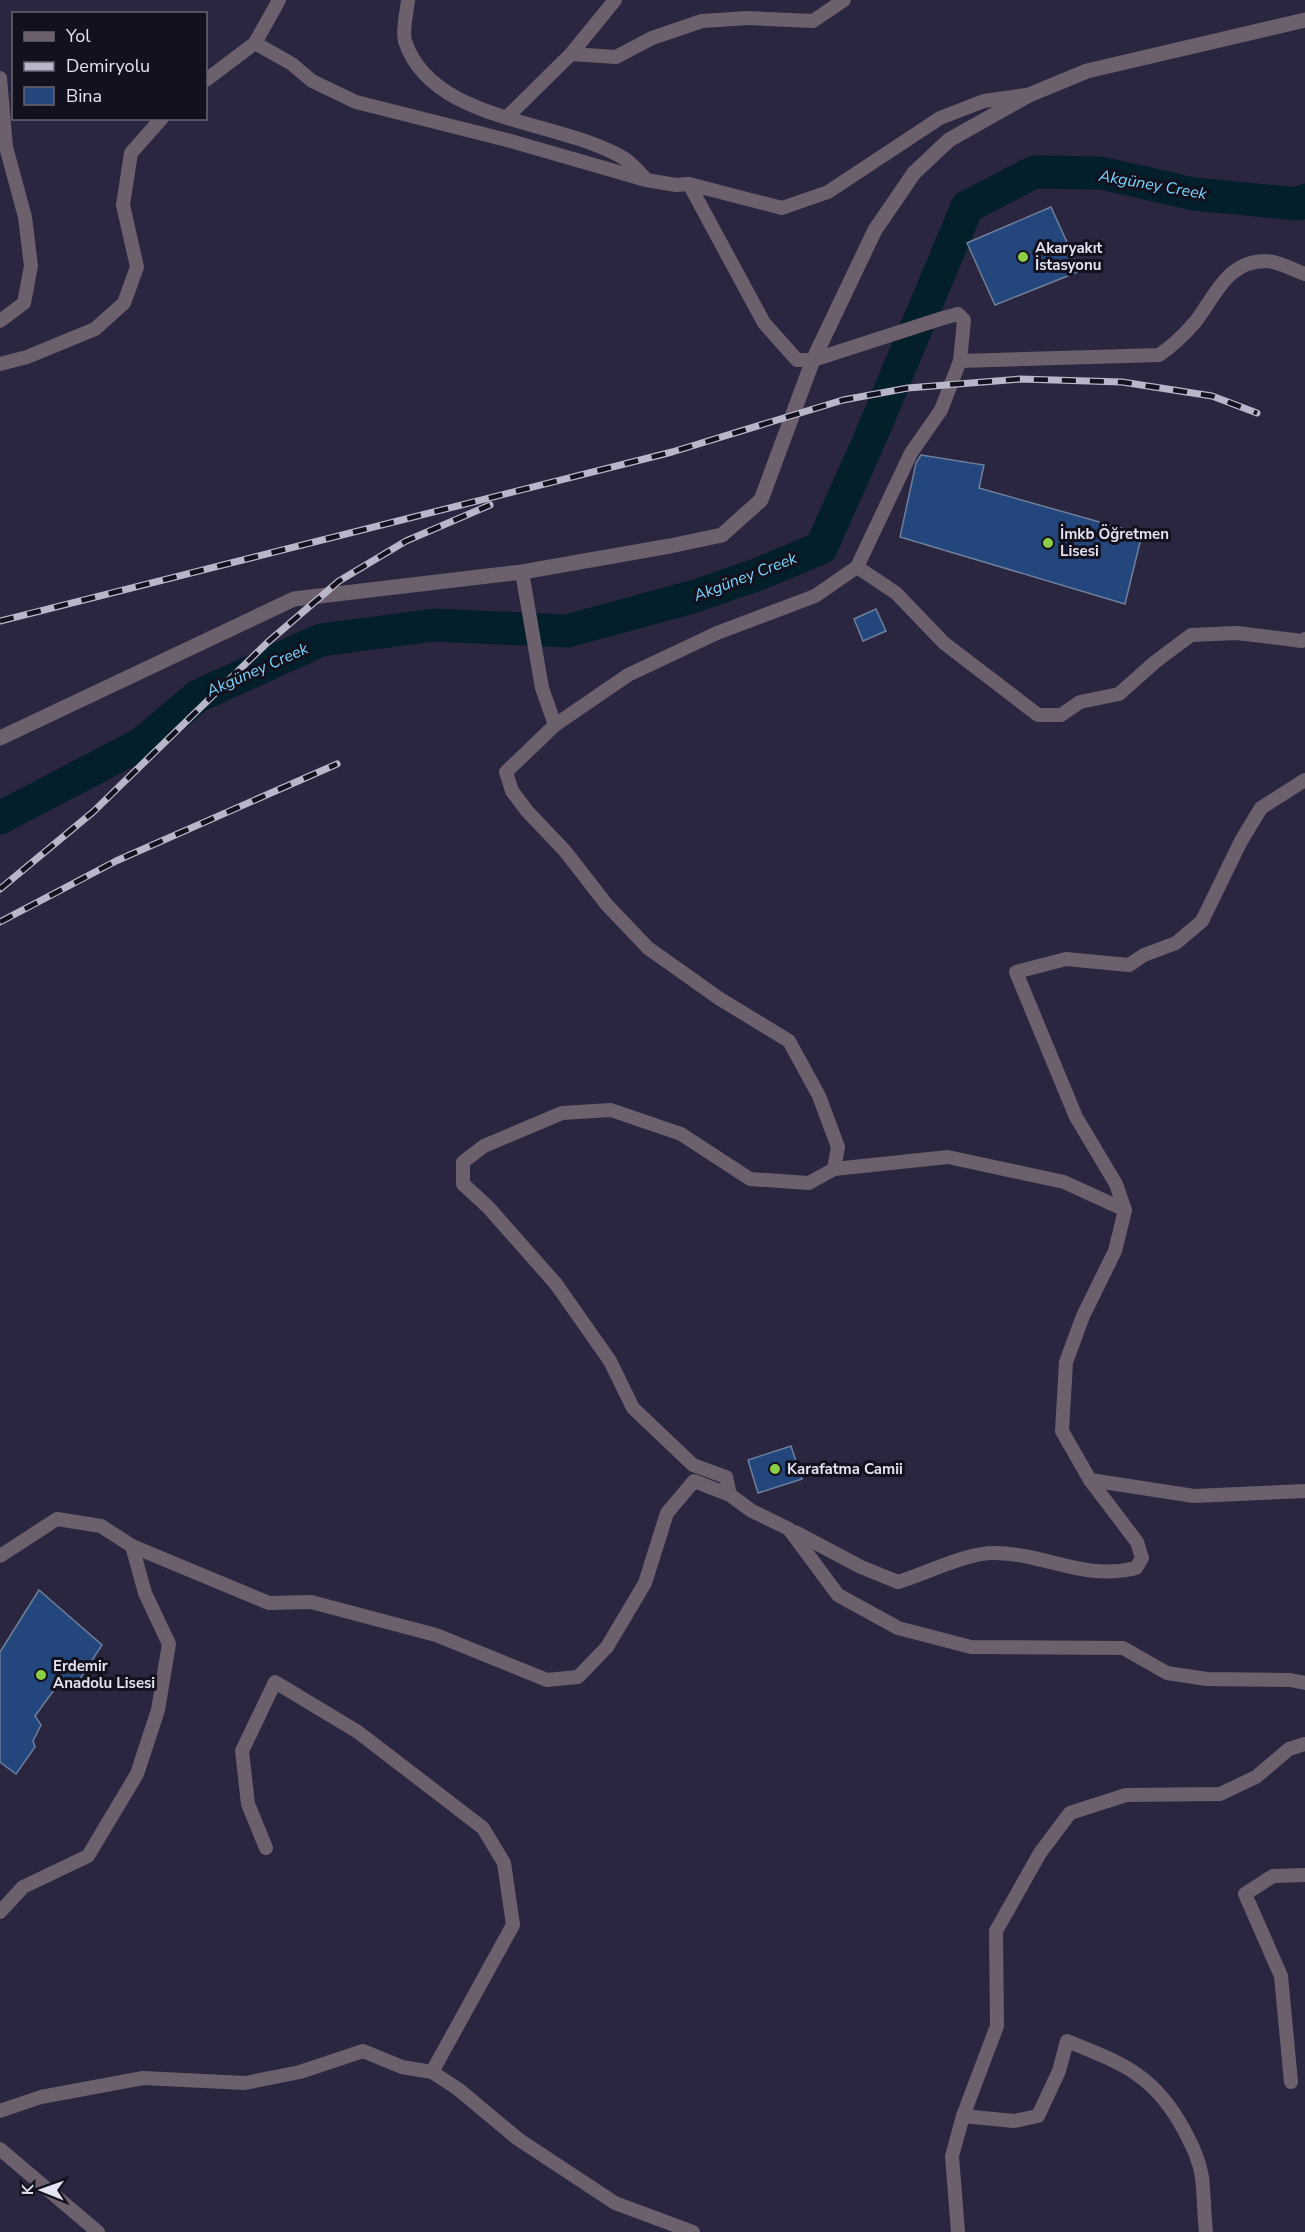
<svg xmlns="http://www.w3.org/2000/svg" width="1305" height="2232" font-family="'Nunito Sans',sans-serif">
	<style>
		.lines { fill: none; stroke-linecap: round; stroke-linejoin: round }
		.river { stroke: #031f2a; stroke-width: 33 }
		.building { fill: #23467c; stroke: #6d7f9b; stroke-width: 1.5 }
		.minor { stroke: #6b606c; stroke-width: 14 }
		.tertiary { stroke: #6b606c; stroke-width: 15 }
		.rail-casing { stroke: #b9b6c9; stroke-width: 7 }
		.rail { stroke: #13111d; stroke-width: 4.5; stroke-dasharray: 14; stroke-linecap: butt }
		.poi-dot { fill: #8cce45; stroke: #13111d; stroke-width: 2 }
		.labels { text-anchor: middle; stroke-width: 6; stroke-linejoin: round; paint-order: stroke }
		.poi-label { font-size: 15px; font-weight: bold; fill: #e4e2f3; stroke: #13111d; text-anchor: start }
		.water-label { font-size: 16px; font-style: italic; fill: #79d6fe; stroke: #13111d }
	</style>
	<rect width="100%" height="100%" fill="#2b2640"/>
	<g class="lines">
		<!-- river -->
		<polyline class="river" points="0,818 141,744 198,696 321,640 434,625 567,631 692,597 756,575 821,548 871,436 967,207 1034,172 1101,173 1194,194 1298,204 1305,200"/>
	</g>
	<!-- building -->
	<g class="building">
		<polygon points="1051,207 1080,271 995,305 967,243"/>
		<polygon points="921,455 984,465 979,488 1142,534 1125,604 900,537 916,463"/>
		<polygon points="876,609 886,631 863,641 854,619"/>
		<polygon points="791,1446 802,1479 758,1493 748,1460"/>
		<polygon points="39,1590 102,1645 74,1688 59,1683 35,1716 41,1725 33,1741 35,1747 16,1774 0,1762 0,1652"/>
	</g>
	<g class="lines">
		<!-- minor -->
		<g class="minor">
			<path d="M408,0C407,12 402,30 405,41C432,124 561,119 625,159C632,164 639,172 645,178"/>
			<polyline points="255,43 279,0"/>
			<polyline points="571,54 616,57 652,38 702,21 748,18 813,21 844,0"/>
			<polyline points="0,78 6,147 25,217 31,266 24,303 0,321"/>
			<polyline points="206,80 255,43 292,64 312,81 356,102 507,140 646,180 676,185 689,184 782,208 828,192 940,118 984,101 1026,95"/>
			<polyline points="507,117 571,54 615,0"/>
			<path d="M960,361L1159,355C1174,345 1185,334 1196,321C1216,295 1227,261 1266,261C1278,261 1293,270 1305,274"/>
			<polyline points="0,364 27,357 95,329 124,303 137,267 123,205 131,153 162,118"/>
			<polyline points="857,567 896,593 944,643 1038,715 1061,715 1080,702 1119,694 1155,662 1191,635 1237,633 1302,641 1305,639"/>
			<polyline points="522,572 542,688 555,725 628,675 717,633 815,596 857,567 911,453 941,410 960,361 964,320 958,314 943,318 813,360 797,360 764,323 689,184"/>
			<polyline points="555,725 506,772 512,791 527,811 565,851 607,905 648,948 720,999 789,1041 819,1096 838,1147 834,1169 809,1183 750,1179 681,1134 611,1110 562,1113 484,1146 463,1162 463,1184 488,1207 556,1284 610,1361 633,1408 693,1465 726,1477 730,1495"/>
			<polyline points="834,1169 948,1157 1064,1182 1125,1210"/>
			<polyline points="1090,1480 1194,1496 1305,1491"/>
			<path d="M795,1532L861,1567L898,1582C925,1574 968,1552 995,1553C1047,1554 1084,1581 1136,1568L1142,1558L1137,1542L1090,1480L1062,1431L1066,1362L1083,1316L1115,1251L1125,1210L1116,1184L1076,1117L1016,972L1066,959L1129,965L1144,955L1176,943L1202,921L1241,841L1261,808L1305,780"/>
			<polyline points="0,1556 57,1519 101,1526 132,1546 269,1603 311,1602 436,1635 547,1680 578,1677 607,1647 645,1583 667,1513 694,1481 730,1495 752,1511 789,1529 838,1595 898,1628 971,1647 1123,1648 1167,1673 1207,1679 1290,1680 1305,1683"/>
			<polyline points="266,1848 248,1804 242,1751 275,1682 358,1732 483,1828 504,1863 513,1925 432,2072"/>
			<polyline points="0,1912 23,1887 88,1856 137,1774 158,1710 169,1644 145,1593 132,1546"/>
			<polyline points="1291,2082 1281,1976 1245,1894 1273,1876 1305,1875"/>
			<polyline points="0,2111 41,2097 143,2078 245,2083 300,2072 363,2051 402,2067 432,2072 458,2089 518,2139 615,2203 693,2232"/>
			<path d="M963,2116L1014,2121L1038,2116L1059,2071L1067,2041C1122,2063 1155,2075 1184,2130C1192,2145 1199,2159 1202,2177C1204,2195 1204,2214 1206,2232"/>
			<polyline points="0,2149 98,2232"/>
			<polyline points="958,2232 952,2156 963,2116 997,2026 996,1931 1040,1853 1070,1813 1126,1795 1220,1794 1256,1777 1289,1749 1305,1744"/>
		</g>
		<!-- tertiary -->
		<polyline class="tertiary" points="0,738 294,599 522,572 670,546 722,535 761,500 813,360 875,230 914,173 949,140 1029,95 1087,71 1305,20"/>
		<!-- rail casing -->
		<g class="rail-casing">
			<g id="rail">
				<polyline points="0,621 672,452 843,400 908,388 1020,379 1122,382 1212,396 1257,413"/>
				<polyline points="0,889 93,812 268,642 339,581 406,541 490,505"/>
				<polyline points="0,922 116,861 337,764"/>
			</g>
		</g>
		<!-- rail -->
		<use href="#rail" class="rail"/>
	</g>
	<!-- markers -->
	<g class="poi-dot">
		<circle cx="1023" cy="257" r="6"/>
		<circle cx="1048" cy="543" r="6"/>
		<circle cx="775" cy="1469" r="6"/>
		<circle cx="41" cy="1675" r="6"/>
	</g>
	<g class="labels">
		<!-- poi labels -->
		<g class="poi-label">
			<text x="1035" y="253">Akaryakıt<tspan x="1035" dy="17">İstasyonu</tspan></text>
			<text x="1060" y="539">İmkb Öğretmen<tspan x="1060" dy="17">Lisesi</tspan></text>
			<text x="787" y="1474">Karafatma Camii</text>
			<text x="53" y="1671">Erdemir<tspan x="53" dy="17">Anadolu Lisesi</tspan></text>
		</g>
		<!-- water labels -->
		<g class="water-label">
			<text transform="translate(1153 184) rotate(10)" y="6">Akgüney Creek</text>
			<text transform="translate(745 576) rotate(-21)" y="6">Akgüney Creek</text>
			<text transform="translate(257 669) rotate(-24)" y="6">Akgüney Creek</text>
		</g>
	</g>
	<!-- legend -->
	<rect x="12" y="12" width="195" height="108" fill="#13111d" stroke="#676573" stroke-width="1.5"/>
	<rect x="24" y="32" width="30" height="9" fill="#6b606c" stroke="#676573" stroke-width="1.5"/>
	<text x="66" y="42" font-size="18" fill="#e4e2f3">Yol</text>
	<rect x="24" y="62" width="30" height="9" fill="#b9b6c9" stroke="#676573" stroke-width="1.5"/>
	<text x="66" y="72" font-size="18" fill="#e4e2f3">Demiryolu</text>
	<rect x="24" y="87" width="30" height="18" fill="#23467c" stroke="#676573" stroke-width="1.5"/>
	<text x="66" y="102" font-size="18" fill="#e4e2f3">Bina</text>
	<!-- north arrow -->
	<g transform="translate(42 2190) rotate(271)" stroke="#13111d" stroke-width="4.5" paint-order="stroke">
	<path d="M0-4.5L10 22L0 15L-10 22Z" fill="#e4e2f3"/>
	<text y="-9" font-size="16" font-weight="bold" text-anchor="middle" fill="#e4e2f3">K</text>
	</g>
</svg>
